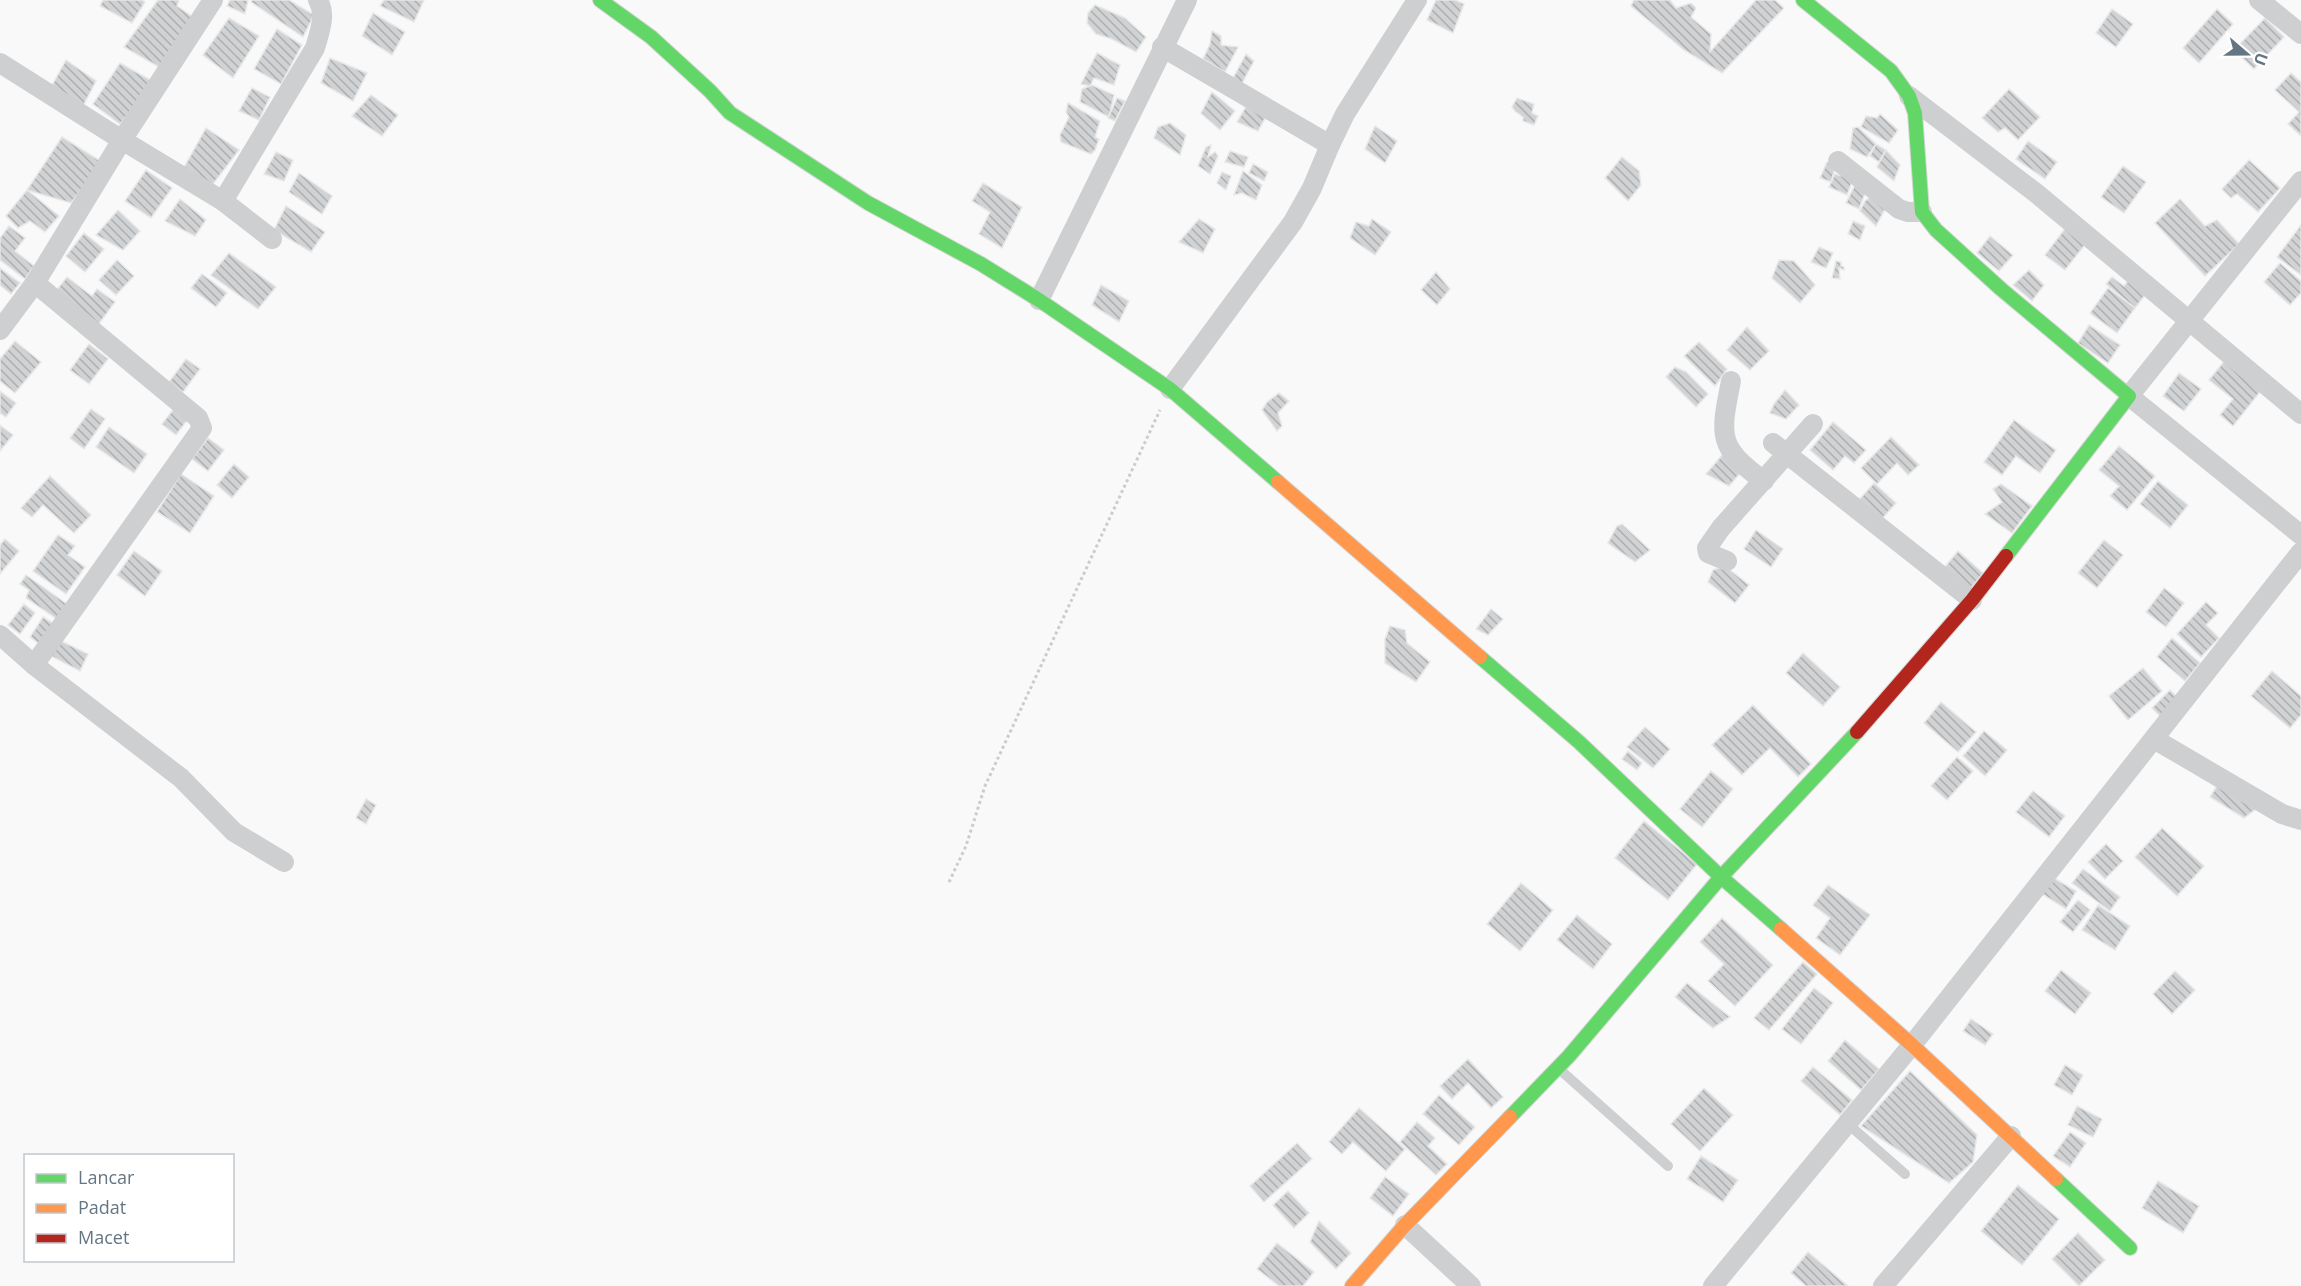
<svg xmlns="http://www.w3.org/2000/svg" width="2301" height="1286" font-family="'Open Sans',sans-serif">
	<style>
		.building { fill: url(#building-back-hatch); stroke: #e8e8e8; stroke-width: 1.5 }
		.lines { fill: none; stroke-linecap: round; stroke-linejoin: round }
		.fast-casing { stroke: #d5d6d7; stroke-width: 16 }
		.slow-casing { stroke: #d5d6d7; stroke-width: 16 }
		.jam-casing { stroke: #d5d6d7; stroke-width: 16 }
		.path { stroke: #cbcccd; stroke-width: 3; stroke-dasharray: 3 3; stroke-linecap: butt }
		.lane { stroke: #cecfd0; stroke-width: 10 }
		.street { stroke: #cecfd0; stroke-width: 20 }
		.fast { stroke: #63d668; stroke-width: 14 }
		.slow { stroke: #ff974d; stroke-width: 14 }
		.jam { stroke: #b3261e; stroke-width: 14 }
	</style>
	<defs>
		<pattern id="building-back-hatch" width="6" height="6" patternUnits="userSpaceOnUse" patternTransform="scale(1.5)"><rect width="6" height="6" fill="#d0d2d3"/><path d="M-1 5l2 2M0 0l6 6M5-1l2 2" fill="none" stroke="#acafb1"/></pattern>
	</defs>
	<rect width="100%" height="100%" fill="#f9f9f9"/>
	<!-- building -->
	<g class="building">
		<polygon points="103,0 142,0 145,2 132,23 100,6"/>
		<polygon points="158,0 179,0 177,6 193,17 159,67 124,47"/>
		<polygon points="230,0 248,0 245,14 227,6"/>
		<polygon points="252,0 289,0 314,15 303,37 251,2"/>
		<polygon points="384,0 424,0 414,22 380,6"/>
		<polygon points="1436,0 1455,0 1464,4 1453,33 1427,20"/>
		<polygon points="1634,0 1670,0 1676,8 1691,3 1696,8 1691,17 1711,34 1710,52 1756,0 1775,0 1784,8 1722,73 1684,50 1631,6"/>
		<polygon points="1095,5 1125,18 1146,37 1136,52 1112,39 1096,34 1087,23 1088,13"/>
		<polygon points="2112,9 2133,24 2116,47 2096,33"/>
		<polygon points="2217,9 2233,24 2199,63 2183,48"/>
		<polygon points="373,13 405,32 392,55 362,36"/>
		<polygon points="229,18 259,36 233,78 203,55"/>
		<polygon points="2265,18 2284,37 2254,69 2234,50"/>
		<polygon points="277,29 302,45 281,84 254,69"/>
		<polygon points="1212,31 1221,36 1221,45 1238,47 1225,72 1203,59 1210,44"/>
		<polygon points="1097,53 1120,65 1114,85 1094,78 1090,86 1081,84"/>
		<polygon points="1246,54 1254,61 1241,85 1231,82"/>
		<polygon points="330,58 367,73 353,101 321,83"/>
		<polygon points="66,60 96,81 81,110 50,89"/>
		<polygon points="120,63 154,82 120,124 93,104"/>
		<polygon points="2291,73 2301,82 2301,136 2288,124 2299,112 2275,90"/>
		<polygon points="1092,85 1114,95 1109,117 1080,102 1082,89"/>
		<polygon points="252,88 270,97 259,120 239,111"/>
		<polygon points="2009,89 2040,117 2018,140 2005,128 1998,132 1982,118"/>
		<polygon points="1212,92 1235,111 1220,130 1201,113"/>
		<polygon points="371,95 398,115 382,136 352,116"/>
		<polygon points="1117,98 1125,101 1115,121 1108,118"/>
		<polygon points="1517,98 1534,104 1532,113 1538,116 1534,125 1523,121 1523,117 1515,111 1512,107"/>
		<polygon points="1068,103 1100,121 1095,137 1099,139 1095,150 1091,154 1061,142 1060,135 1069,117 1066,112"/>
		<polygon points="1248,103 1268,113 1258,131 1237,122"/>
		<polygon points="1880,114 1898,130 1889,143 1861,127 1866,116 1877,118"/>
		<polygon points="1170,123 1186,135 1180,155 1154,138 1158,127"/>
		<polygon points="1375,126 1397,141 1385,163 1365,149"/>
		<polygon points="1858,127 1876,144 1867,157 1850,149 1853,128"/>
		<polygon points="206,128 239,150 210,188 182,171"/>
		<polygon points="62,137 102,162 71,203 27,190"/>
		<polygon points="2028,141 2057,162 2045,179 2016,159"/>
		<polygon points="1876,144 1886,150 1879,162 1870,156"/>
		<polygon points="1211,145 1208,157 1215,152 1218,156 1210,174 1198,166 1206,147"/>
		<polygon points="1886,150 1900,165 1894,181 1877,167"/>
		<polygon points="1230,151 1248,157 1244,167 1225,162"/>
		<polygon points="276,152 293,160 284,181 264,174"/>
		<polygon points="1622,157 1639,171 1641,185 1628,201 1605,178"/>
		<polygon points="2249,160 2280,188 2258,212 2237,194 2231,198 2222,189"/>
		<polygon points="1827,162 1836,165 1831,182 1820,178"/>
		<polygon points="1253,164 1268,172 1264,181 1249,173"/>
		<polygon points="2123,166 2146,182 2124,213 2101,197"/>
		<polygon points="146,170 172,188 151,218 125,201"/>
		<polygon points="1243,171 1262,185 1256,200 1242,193 1234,195"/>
		<polygon points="1222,172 1231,176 1226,190 1217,183"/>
		<polygon points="299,173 332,196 322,214 289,192"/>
		<polygon points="1835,174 1853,179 1847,195 1829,187"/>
		<polygon points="983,183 1022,207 1002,248 979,234 990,212 972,201"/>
		<polygon points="1856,183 1866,191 1859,209 1846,203"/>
		<polygon points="27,190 59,216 45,232 30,221 18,228 6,216"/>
		<polygon points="1877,192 1885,209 1876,226 1860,211 1865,201"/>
		<polygon points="180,199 206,220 195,236 165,221"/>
		<polygon points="2180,199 2205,226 2217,220 2239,244 2205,276 2155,223"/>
		<polygon points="286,206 325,232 311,252 274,230"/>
		<polygon points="118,210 140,231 123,250 96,235"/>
		<polygon points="1199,219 1215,229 1203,253 1179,242"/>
		<polygon points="1372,219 1391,232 1375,255 1350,238 1356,222 1369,226"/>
		<polygon points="1853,221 1865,226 1860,240 1848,234"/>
		<polygon points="2301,225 2301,275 2277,257"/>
		<polygon points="9,226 25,238 15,251 34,266 25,279 0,260 0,238"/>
		<polygon points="2067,226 2087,242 2065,270 2045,255"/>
		<polygon points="84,233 104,249 85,272 66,256"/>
		<polygon points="1990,236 2013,255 1999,271 1977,253"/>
		<polygon points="1819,247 1833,253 1826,268 1811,262"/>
		<polygon points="229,253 276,287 258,309 211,275"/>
		<polygon points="117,260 134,276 116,295 99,280"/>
		<polygon points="1779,260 1794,261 1815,285 1800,303 1772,278"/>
		<polygon points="1836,261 1841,262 1841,266 1844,267 1844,270 1839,268 1840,279 1832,278"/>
		<polygon points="2280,263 2301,281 2301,293 2290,305 2264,282"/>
		<polygon points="0,268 20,283 11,294 0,285"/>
		<polygon points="2029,270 2044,285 2032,301 2013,285"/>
		<polygon points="1436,272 1450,289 1437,305 1421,290"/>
		<polygon points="202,274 227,293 216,307 191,288"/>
		<polygon points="2132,276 2149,290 2135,308 2106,284 2112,277 2124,286"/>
		<polygon points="67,277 92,296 97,289 115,302 98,325 55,292"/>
		<polygon points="1101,285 1129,301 1119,322 1092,305"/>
		<polygon points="2108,288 2135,308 2117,333 2090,313"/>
		<polygon points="2089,325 2120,345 2108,363 2078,343"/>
		<polygon points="1747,327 1769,351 1750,370 1727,350"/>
		<polygon points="15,341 41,362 15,393 0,381 0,359"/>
		<polygon points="1699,342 1727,369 1715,386 1684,356"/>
		<polygon points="89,344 108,359 89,384 70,370"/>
		<polygon points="186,359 200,369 183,392 169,382"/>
		<polygon points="2226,359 2263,388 2233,426 2220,415 2233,399 2209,380"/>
		<polygon points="1675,367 1686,372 1708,394 1696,407 1666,377"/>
		<polygon points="2179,373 2201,389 2184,411 2163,396"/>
		<polygon points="1785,390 1799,405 1786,419 1770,413 1774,404"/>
		<polygon points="0,391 16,403 6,417 0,413"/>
		<polygon points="1279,393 1289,401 1278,413 1282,426 1277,431 1262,410 1267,402"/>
		<polygon points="175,407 189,418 176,435 162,424"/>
		<polygon points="91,409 105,419 84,449 70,438"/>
		<polygon points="2014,420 2056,450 2040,473 2016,456 2002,475 1984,462"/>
		<polygon points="1833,422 1866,450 1854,463 1845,456 1833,470 1810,450"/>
		<polygon points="0,425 13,435 0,451"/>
		<polygon points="109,427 147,454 134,473 96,447"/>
		<polygon points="1891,437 1919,465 1908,475 1897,463 1877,484 1861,468"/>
		<polygon points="208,438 224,450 208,471 192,459"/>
		<polygon points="2119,446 2155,476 2127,510 2110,496 2119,486 2099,470"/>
		<polygon points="1723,454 1742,471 1729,486 1706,474"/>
		<polygon points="234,464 249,477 232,498 217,485"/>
		<polygon points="181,474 214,496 190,533 157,512"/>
		<polygon points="50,476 91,515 74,533 43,505 32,517 21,508"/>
		<polygon points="2158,481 2188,505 2170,528 2140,504"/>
		<polygon points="1874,483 1896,503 1880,521 1858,501"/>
		<polygon points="2001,484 2032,506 2012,533 1985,514 2002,502 1993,489"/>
		<polygon points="1622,524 1650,550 1635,562 1608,543 1617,526"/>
		<polygon points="1756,530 1783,549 1771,567 1744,549"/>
		<polygon points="58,535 75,546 68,555 85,567 66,594 33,571"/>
		<polygon points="5,539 19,551 0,574 0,545"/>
		<polygon points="2104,540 2123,555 2097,588 2078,573"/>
		<polygon points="134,551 162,571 145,596 117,575"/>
		<polygon points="1958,551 1983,573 1970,589 1944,568"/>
		<polygon points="1725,566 1749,585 1735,603 1708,582 1713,570"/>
		<polygon points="26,575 67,604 57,619 26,598 29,590 20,584"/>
		<polygon points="2164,588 2184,603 2166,627 2146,612"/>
		<polygon points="2206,602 2218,613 2206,625 2219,638 2201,657 2177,634"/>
		<polygon points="24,604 35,613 20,634 8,625"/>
		<polygon points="1491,609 1503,619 1488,635 1476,629"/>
		<polygon points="43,617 56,625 42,646 30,637"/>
		<polygon points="1390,626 1405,630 1407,643 1430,662 1416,682 1385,663 1385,639"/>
		<polygon points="2172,638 2200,663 2185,681 2157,657"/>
		<polygon points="59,640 88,654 80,671 51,656"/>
		<polygon points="1803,653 1840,687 1823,706 1786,673"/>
		<polygon points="2143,668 2162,691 2128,720 2109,696"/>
		<polygon points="2272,671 2301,696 2301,715 2290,728 2251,696"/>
		<polygon points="2170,690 2178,698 2162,718 2152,708"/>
		<polygon points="1941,702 1976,732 1958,752 1924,723"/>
		<polygon points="1753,705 1811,764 1798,777 1770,748 1742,775 1712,745"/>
		<polygon points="1645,727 1670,749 1653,768 1627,747"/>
		<polygon points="1984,731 2007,750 1985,776 1963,756"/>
		<polygon points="1628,751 1642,763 1637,770 1622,759"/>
		<polygon points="1957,757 1973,771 1947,800 1931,786"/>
		<polygon points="1711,771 1733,789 1702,827 1680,809"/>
		<polygon points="2218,784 2257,808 2244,818 2210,797"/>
		<polygon points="2033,791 2065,816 2049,837 2016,812"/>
		<polygon points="366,799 376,805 366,824 356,818"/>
		<polygon points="1644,821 1697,864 1668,900 1615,858"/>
		<polygon points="2162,828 2204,866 2177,896 2135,857"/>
		<polygon points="2106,844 2123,861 2105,879 2088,862"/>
		<polygon points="2083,869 2120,897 2110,911 2072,883"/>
		<polygon points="2052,877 2076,891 2066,909 2042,894"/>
		<polygon points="1521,883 1553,910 1520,951 1487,924"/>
		<polygon points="1828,885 1870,915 1840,955 1816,938 1830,918 1813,905"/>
		<polygon points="2078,900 2090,910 2073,932 2060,922"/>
		<polygon points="2098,905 2130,926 2115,950 2082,930"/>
		<polygon points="1577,915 1612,944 1593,969 1557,940"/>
		<polygon points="1722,918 1773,965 1735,1006 1708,981 1724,964 1700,942"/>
		<polygon points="1803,962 1817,974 1769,1030 1754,1018"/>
		<polygon points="2061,970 2091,993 2075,1014 2045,991"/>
		<polygon points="2175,971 2195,990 2172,1014 2153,994"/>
		<polygon points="1687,983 1730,1017 1713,1028 1675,997"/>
		<polygon points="1814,988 1833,1003 1801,1044 1782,1029"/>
		<polygon points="1971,1019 1993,1034 1985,1045 1963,1031"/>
		<polygon points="1845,1040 1879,1069 1861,1090 1828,1061"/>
		<polygon points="1468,1059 1503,1097 1491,1108 1468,1083 1452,1099 1440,1086"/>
		<polygon points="2065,1065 2083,1075 2072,1095 2054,1085"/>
		<polygon points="1813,1067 1852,1100 1840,1115 1801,1081"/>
		<polygon points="1910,1071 1977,1135 1973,1162 1949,1183 1861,1126"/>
		<polygon points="1704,1088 1733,1115 1700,1151 1671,1124"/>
		<polygon points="1439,1095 1475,1127 1459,1145 1423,1114"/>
		<polygon points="2077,1106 2102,1119 2093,1137 2068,1125"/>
		<polygon points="1359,1108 1405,1149 1386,1171 1353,1142 1342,1154 1329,1142"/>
		<polygon points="1417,1122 1435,1138 1428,1146 1447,1164 1436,1175 1400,1142"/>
		<polygon points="2070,1132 2086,1143 2070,1167 2053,1156"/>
		<polygon points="1297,1143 1312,1159 1264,1202 1250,1186"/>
		<polygon points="1701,1156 1738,1180 1723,1202 1687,1179"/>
		<polygon points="1385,1177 1409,1194 1393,1216 1370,1198"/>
		<polygon points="2158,1181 2199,1206 2183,1233 2142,1208"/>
		<polygon points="2018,1185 2059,1219 2022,1265 1981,1231"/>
		<polygon points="1288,1191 1309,1213 1294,1228 1273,1205"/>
		<polygon points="1319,1221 1351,1253 1336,1269 1310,1242"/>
		<polygon points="2078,1233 2105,1260 2079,1286 2052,1259"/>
		<polygon points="1277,1243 1314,1272 1303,1286 1279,1286 1257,1269"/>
		<polygon points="1808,1252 1848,1286 1806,1286 1791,1273"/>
	</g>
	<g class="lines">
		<!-- fast casing -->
		<g class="fast-casing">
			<g id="fast">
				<polyline points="600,0 651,37 710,91 730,113 868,203 981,264 1039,300 1170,389 1278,482"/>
				<polyline points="1803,0 1891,71 1909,96 1915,113 1922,212 1936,230 2001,289 2129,396 2006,556"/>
				<polyline points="1480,657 1579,742 1721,877 1781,929"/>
				<polyline points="1510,1117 1569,1056 1721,877 1857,732"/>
				<polyline points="2056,1179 2130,1248"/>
			</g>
		</g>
		<!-- slow casing -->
		<g class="slow-casing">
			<g id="slow">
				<polyline points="1278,482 1480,657"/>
				<polyline points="1781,929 1912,1045 2056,1179"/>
				<polyline points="1352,1286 1405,1225 1510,1117"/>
			</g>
		</g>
		<!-- jam casing -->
		<g class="jam-casing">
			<polyline id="jam" points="1857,732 1972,600 2006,556"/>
		</g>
		<!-- path -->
		<polyline class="path" points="949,882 966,846 985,786 1160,410"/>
		<!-- lane -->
		<g class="lane">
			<polyline points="1558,1068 1668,1166"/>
			<polyline points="1848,1124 1905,1174"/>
		</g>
		<!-- street -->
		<g class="street">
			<polyline points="2259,0 2301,34"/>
			<polyline points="1162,47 1330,145"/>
			<polyline points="0,63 122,140 223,201 272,239"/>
			<polyline points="1909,96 2036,193 2301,414"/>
			<polyline points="1838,161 1899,209 1908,212 1922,212"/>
			<polyline points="2301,181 2129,396 2301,535"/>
			<path d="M223,201L315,48C319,33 327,15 318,0"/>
			<polyline points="1039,300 1187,0"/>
			<polyline points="0,330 35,283 122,140 213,0"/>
			<path d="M1731,381C1720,436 1717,447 1764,481"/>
			<polyline points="1170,389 1293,222 1312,188 1330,145 1345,114 1417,0"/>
			<polyline points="1773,443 1972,600"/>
			<polyline points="1727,561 1708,553 1707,548 1721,528 1813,424"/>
			<polyline points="0,635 34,665 181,778 234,832 284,862"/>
			<polyline points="34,665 202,428 198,418 35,283"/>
			<polyline points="2154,739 2282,814 2301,820"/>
			<polyline points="1405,1225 1471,1286"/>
			<polyline points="1713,1286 1912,1045 2301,552"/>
			<polyline points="1883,1286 2011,1136"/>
		</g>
		<!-- fast -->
		<use href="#fast" class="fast"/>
		<!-- slow -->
		<use href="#slow" class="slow"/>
		<!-- jam -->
		<use href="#jam" class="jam"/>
	</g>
	<!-- legend -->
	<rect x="24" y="1154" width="210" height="108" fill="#ffffff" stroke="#c1c8cd" stroke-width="1.5"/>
	<rect x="36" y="1174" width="30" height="9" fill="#63d668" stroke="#c1c8cd" stroke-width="1.5"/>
	<text x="78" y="1184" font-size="18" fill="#657683">Lancar</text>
	<rect x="36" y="1204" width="30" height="9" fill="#ff974d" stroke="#c1c8cd" stroke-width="1.5"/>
	<text x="78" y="1214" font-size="18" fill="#657683">Padat</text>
	<rect x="36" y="1234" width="30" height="9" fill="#b3261e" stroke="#c1c8cd" stroke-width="1.5"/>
	<text x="78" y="1244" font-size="18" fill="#657683">Macet</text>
	<!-- north arrow -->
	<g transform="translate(2247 54) rotate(110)" stroke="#ffffff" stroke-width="4.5" paint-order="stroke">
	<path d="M0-4.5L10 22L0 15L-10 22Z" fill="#657683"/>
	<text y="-9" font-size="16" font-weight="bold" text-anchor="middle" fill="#657683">U</text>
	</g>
</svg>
